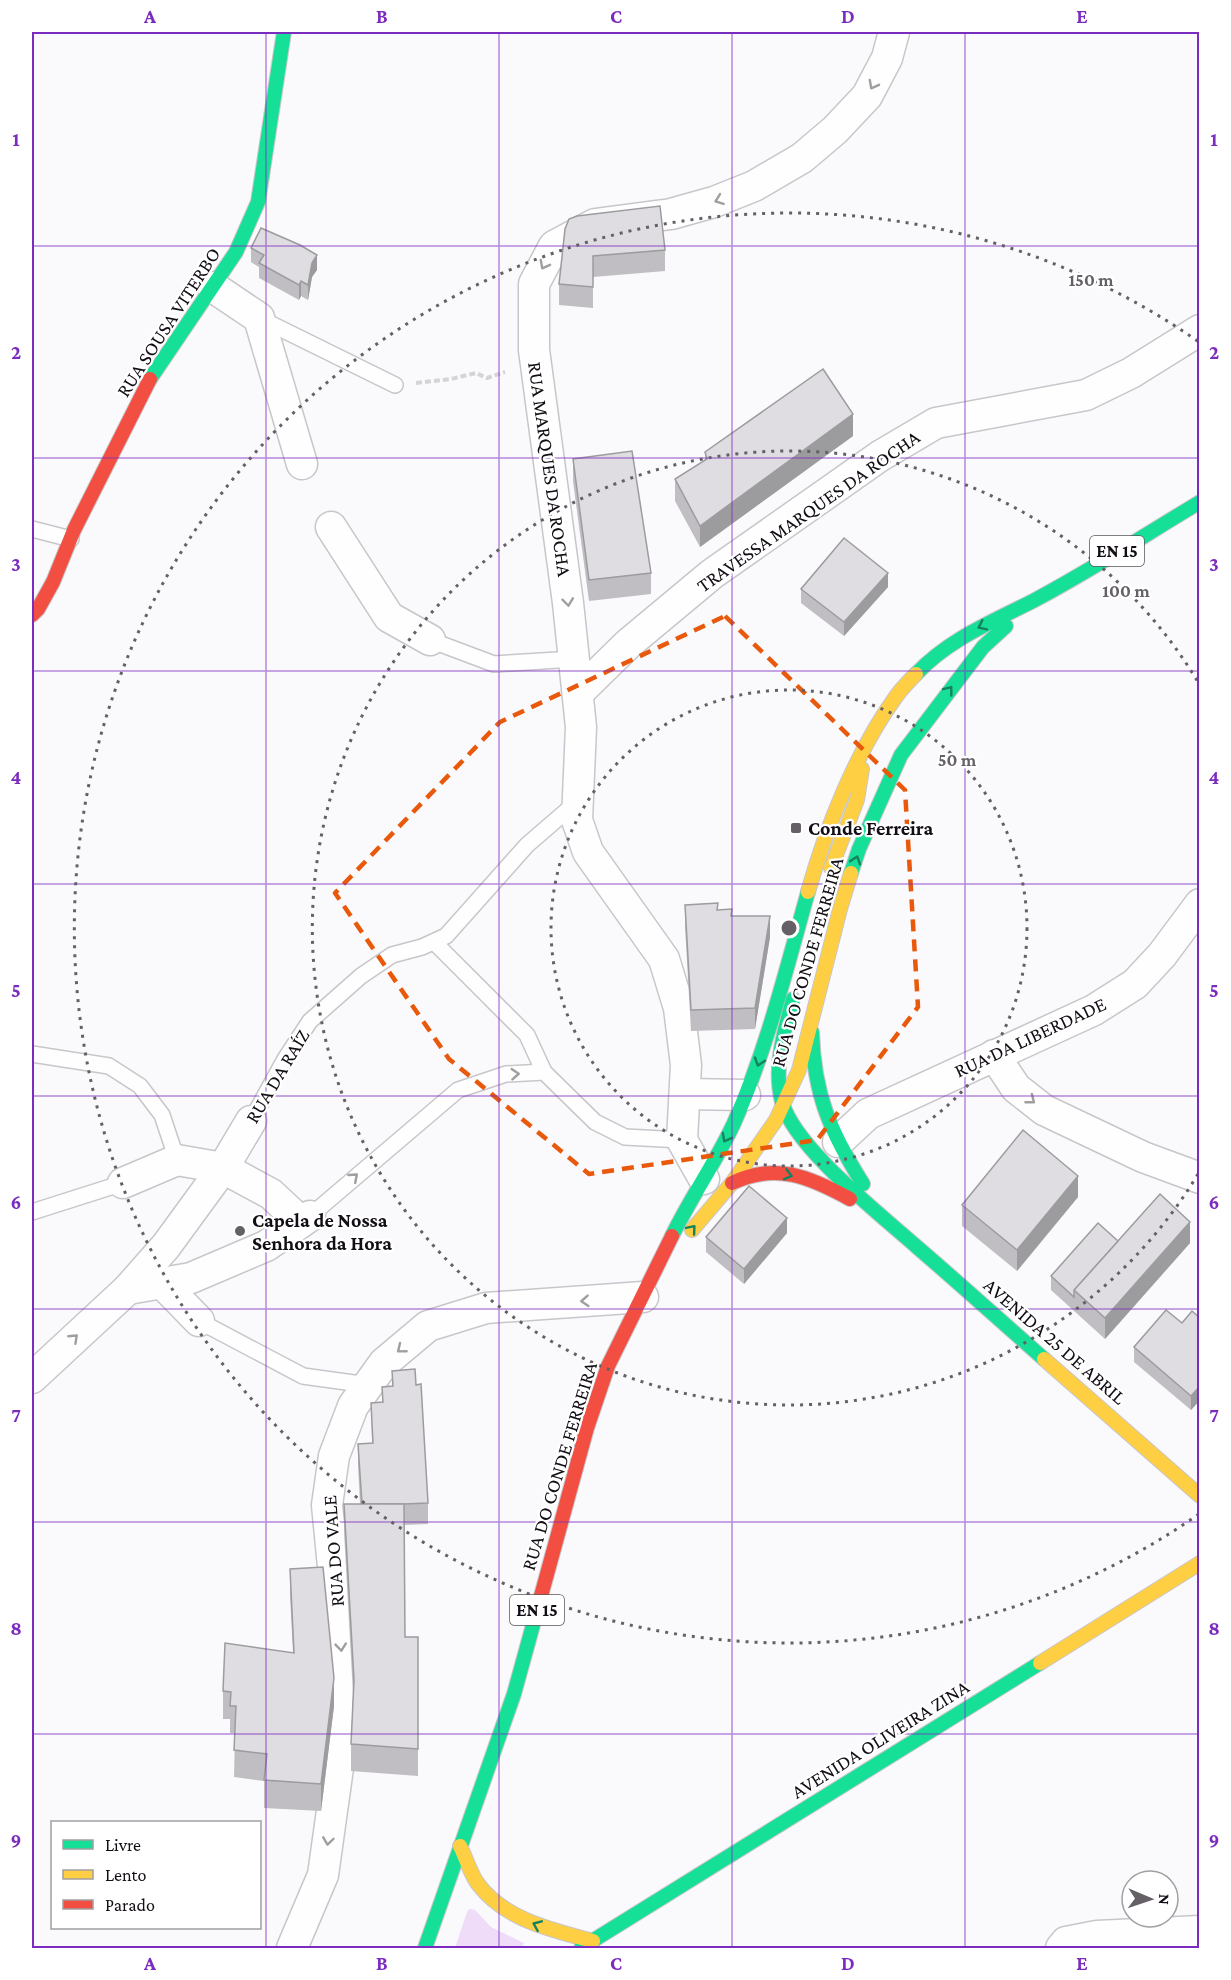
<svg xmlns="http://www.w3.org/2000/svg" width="1231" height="1980" font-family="'Crimson Pro',serif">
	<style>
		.green { fill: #eedcf8 }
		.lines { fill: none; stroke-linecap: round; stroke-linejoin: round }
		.lane-casing { stroke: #c8c6ca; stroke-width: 18 }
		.street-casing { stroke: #c8c6ca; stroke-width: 33 }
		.fast-casing { stroke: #c8c6ca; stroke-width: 16 }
		.slow-casing { stroke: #c8c6ca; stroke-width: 16 }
		.jam-casing { stroke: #c8c6ca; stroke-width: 16 }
		.path { stroke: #d5d4d5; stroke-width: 4; stroke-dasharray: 6 3; stroke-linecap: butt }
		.lane { stroke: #fefefe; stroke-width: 15 }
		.street { stroke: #fefefe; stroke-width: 30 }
		.fast { stroke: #16e098; stroke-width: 14 }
		.slow { stroke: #ffcf43; stroke-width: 14 }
		.jam { stroke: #f24e42; stroke-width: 14 }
		.wall { fill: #c0bec2 }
		.shaded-wall { fill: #9c9b9e }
		.building { fill: #dfdde1; stroke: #9c9b9e; stroke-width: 1.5 }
		.oneway { stroke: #a09ea1 }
		.oneway2 { stroke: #15825d }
		.marked { fill: none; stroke: #e8590c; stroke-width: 4.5; stroke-dasharray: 12 8; stroke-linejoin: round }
		.grid { fill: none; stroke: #7b2cbf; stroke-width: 1.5; stroke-opacity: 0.55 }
		.ring { fill: none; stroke: #646066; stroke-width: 3; stroke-dasharray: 3 6 }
		.poi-dot { fill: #646066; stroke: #fff; stroke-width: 2 }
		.labels { text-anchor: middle; stroke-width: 4.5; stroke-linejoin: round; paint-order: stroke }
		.shield { fill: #fff; stroke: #5a565b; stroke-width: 1.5 }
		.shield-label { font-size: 18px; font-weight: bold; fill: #130e15 }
		.street-label { font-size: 20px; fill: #130e15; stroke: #fff }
		.poi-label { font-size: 20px; font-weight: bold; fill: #130e15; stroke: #fff; text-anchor: start }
		.centre { fill: #646066; stroke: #fff; stroke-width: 3 }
		.ring-label { font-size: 18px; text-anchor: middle; font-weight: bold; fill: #646066; stroke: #fff; stroke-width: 4.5; stroke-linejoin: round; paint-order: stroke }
		.neatline { fill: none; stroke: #7b2cbf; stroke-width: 2 }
		.grid-label { font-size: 20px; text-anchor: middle; font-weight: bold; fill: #7b2cbf }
	</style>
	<rect width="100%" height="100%" fill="#faf9fb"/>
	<!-- green -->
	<polygon class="green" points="471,1909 475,1910 491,1927 524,1943 522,1947 455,1948 466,1915 468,1910"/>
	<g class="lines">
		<!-- lane casing -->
		<g class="lane-casing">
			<g id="lane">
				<polyline points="259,318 395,385"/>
				<polyline points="32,529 71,539"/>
				<polyline points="430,640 494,664 574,659"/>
				<polyline points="434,942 527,1035 544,1072"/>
				<polyline points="32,1054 109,1066 140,1086 162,1115 177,1160"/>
				<polyline points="251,1121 285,1059 310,1021 361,976 392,955 422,947 446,936 527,845 578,801"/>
				<polyline points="32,1212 123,1183"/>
				<polyline points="310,1216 458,1090 506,1074 544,1072 595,1122 625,1137 682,1140"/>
				<polyline points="199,1321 303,1376 368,1385"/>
			</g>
		</g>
		<!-- street casing -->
		<g class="street-casing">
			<g id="street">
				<polyline points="213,287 259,318 302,464"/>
				<polyline points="331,527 389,617 430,640"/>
				<polyline points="578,693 628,644 712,574 880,456 936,423 1086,395 1131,373 1200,330"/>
				<polyline points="994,1055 1016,1088 1044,1110 1143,1157 1200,1178"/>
				<polyline points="685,1094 745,1095"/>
				<polyline points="838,1142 868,1114 1094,1010 1135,984 1162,955 1200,904"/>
				<polyline points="704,1179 682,1140 686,1065 679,1008 664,959 588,852 577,820 581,727 568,603 534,350 534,284 554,246 595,224 671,214 714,202 754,186 802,158 835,130 867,96 887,58 894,32"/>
				<polyline points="123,1183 177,1160 223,1168 251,1121"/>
				<polyline points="162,1283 199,1321"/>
				<polyline points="128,1289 166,1246 223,1168 271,1194 301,1222"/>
				<polyline points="32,1378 128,1289 191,1278 266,1246 310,1216"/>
				<polyline points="292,1948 323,1875 344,1725 342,1659 327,1505 334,1456 353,1406 384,1363 428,1326 486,1308 643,1297"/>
				<polyline points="1061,1948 1066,1942 1097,1936 1200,1931"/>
			</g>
		</g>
		<!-- fast casing -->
		<g class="fast-casing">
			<g id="fast">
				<polyline points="150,379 236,252 258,202 284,32"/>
				<path d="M916,674C949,639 992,622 1033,601C1090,571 1145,535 1200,502"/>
				<polyline points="851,873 859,849 901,755 983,647 1006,626"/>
				<path d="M793,999C784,1033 773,1067 782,1102C795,1148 880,1214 917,1247C960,1284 1002,1322 1044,1359"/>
				<path d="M812,1032C814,1095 830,1131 863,1184"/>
				<path d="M672,1236C691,1197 716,1162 734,1123C767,1049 786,970 808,892"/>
				<polyline points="425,1948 514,1694 541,1596"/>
				<polyline points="581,1948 1040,1663"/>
			</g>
		</g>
		<!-- slow casing -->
		<g class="slow-casing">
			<g id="slow">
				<polyline points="831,868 857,800 862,769"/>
				<path d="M808,892C826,828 856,752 895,698C901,689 909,681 916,674"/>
				<polyline points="692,1230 732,1183 776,1120 799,1070 840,909 851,873"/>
				<polyline points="1044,1359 1200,1496"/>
				<polyline points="1040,1663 1200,1563"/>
				<path d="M460,1846C466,1858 470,1873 478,1884C505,1920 552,1930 593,1941"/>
			</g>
		</g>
		<!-- jam casing -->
		<g class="jam-casing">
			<g id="jam">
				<polyline points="32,615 38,609 53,582 74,530 150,379"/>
				<path d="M732,1183C776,1162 810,1177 850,1199"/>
				<polyline points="541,1596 587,1428 608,1366 672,1236"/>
			</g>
		</g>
		<!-- path -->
		<polyline class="path" points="416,383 451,379 476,373 487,378 505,372"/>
		<!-- lane -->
		<use href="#lane" class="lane"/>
		<!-- street -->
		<use href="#street" class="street"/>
		<!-- fast -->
		<use href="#fast" class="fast"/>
		<!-- slow -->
		<use href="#slow" class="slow"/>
		<!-- jam -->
		<use href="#jam" class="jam"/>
	</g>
	<!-- wall -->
	<g class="wall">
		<polygon points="565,229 665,250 665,271 593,277 593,308 559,305 559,284"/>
		<polygon points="251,248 317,270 312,277 308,300 301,296 299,300 259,278 259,267 251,262"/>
		<polygon points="853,436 700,547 675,501 675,479 705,460 705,452"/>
		<polygon points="573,459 651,573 651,594 589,601 573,481"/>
		<polygon points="888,587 844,636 801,603 801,589"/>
		<polygon points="685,905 732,916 770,937 755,1029 691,1031 685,926"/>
		<polygon points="1078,1197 1017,1271 962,1226 962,1205"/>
		<polygon points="787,1233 744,1284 706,1252 706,1237"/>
		<polygon points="1118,1241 1190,1243 1105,1339 1051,1290 1051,1276"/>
		<polygon points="1200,1318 1200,1400 1191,1410 1134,1362 1134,1347 1182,1323"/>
		<polygon points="392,1371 428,1503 428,1524 404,1525 405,1637 418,1749 418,1776 351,1771 351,1744 353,1694 344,1532 344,1504 360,1504 358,1465 358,1444 372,1443 371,1403 382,1402 382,1387 392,1386"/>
		<polygon points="290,1569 334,1706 321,1811 264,1808 264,1781 234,1777 235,1733 230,1733 230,1719 223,1719 223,1691 293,1652 290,1596"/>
	</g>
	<!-- shaded-wall -->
	<g class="shaded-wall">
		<polygon points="317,255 317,270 312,277 308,300 308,285 312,263"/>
		<polygon points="301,281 301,296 299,300 299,285"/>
		<polygon points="853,414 853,436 700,547 700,526"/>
		<polygon points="888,573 888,587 844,636 844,622"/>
		<polygon points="770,916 770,937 755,1029 755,1008"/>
		<polygon points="1078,1176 1078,1197 1017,1271 1017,1250"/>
		<polygon points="787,1218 787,1233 744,1284 744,1269"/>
		<polygon points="1190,1222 1190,1243 1105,1339 1105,1318"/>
		<polygon points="1200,1386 1200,1400 1191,1410 1191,1396"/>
		<polygon points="334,1678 334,1706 321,1811 321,1784"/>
	</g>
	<!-- building -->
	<g class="building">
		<polygon points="660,206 665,250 593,256 593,287 559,284 565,229 569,219 577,216"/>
		<polygon points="261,228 300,245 317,255 312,263 308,285 301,281 299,285 259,263 264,255 251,248"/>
		<polygon points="823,369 853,414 700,526 675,479 707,459 705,452"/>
		<polygon points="632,451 651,573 589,580 573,459"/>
		<polygon points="844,538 888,573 844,622 801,589"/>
		<polygon points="718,903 717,910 732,909 731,916 770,916 755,1008 691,1010 685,905"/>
		<polygon points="1023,1130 1078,1176 1017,1250 962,1205"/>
		<polygon points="749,1186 787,1218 744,1269 706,1237"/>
		<polygon points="1160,1194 1190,1222 1105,1318 1074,1290"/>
		<polygon points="1098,1223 1118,1241 1074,1290 1074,1297 1051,1276"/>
		<polygon points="1166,1310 1182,1323 1192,1311 1200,1318 1200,1386 1191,1396 1134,1347"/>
		<polygon points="415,1369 416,1385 421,1384 428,1503 404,1504 362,1504 358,1444 373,1443 371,1403 383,1402 382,1387 393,1386 392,1371"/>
		<polygon points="344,1504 404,1504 405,1637 418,1637 418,1749 351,1744 354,1680"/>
		<polygon points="323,1567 334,1678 321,1784 264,1780 267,1754 234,1750 236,1706 230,1706 231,1692 223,1691 225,1643 294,1653 290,1569"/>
	</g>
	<!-- one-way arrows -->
	<defs><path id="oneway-chevron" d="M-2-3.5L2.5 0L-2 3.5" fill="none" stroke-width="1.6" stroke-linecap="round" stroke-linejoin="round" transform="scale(1.5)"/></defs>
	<g class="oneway">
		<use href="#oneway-chevron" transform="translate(873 85) rotate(118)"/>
		<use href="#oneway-chevron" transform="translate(719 200) rotate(160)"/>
		<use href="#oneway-chevron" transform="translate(544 265) rotate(118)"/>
		<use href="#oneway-chevron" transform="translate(568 602) rotate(83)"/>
		<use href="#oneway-chevron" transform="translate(515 1074) rotate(-4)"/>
		<use href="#oneway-chevron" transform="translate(1031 1100) rotate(38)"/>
		<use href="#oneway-chevron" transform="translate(354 1177) rotate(-41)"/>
		<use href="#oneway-chevron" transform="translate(585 1301) rotate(176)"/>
		<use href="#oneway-chevron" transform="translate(74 1338) rotate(-43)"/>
		<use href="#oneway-chevron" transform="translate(401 1349) rotate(141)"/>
		<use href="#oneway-chevron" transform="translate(341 1647) rotate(84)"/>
		<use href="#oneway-chevron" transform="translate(328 1841) rotate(98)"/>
	</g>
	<g class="oneway2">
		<use href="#oneway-chevron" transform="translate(982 626) rotate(154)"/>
		<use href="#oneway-chevron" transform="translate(949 690) rotate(-52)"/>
		<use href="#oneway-chevron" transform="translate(856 860) rotate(-72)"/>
		<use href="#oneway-chevron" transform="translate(759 1062) rotate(108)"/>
		<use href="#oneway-chevron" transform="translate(726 1138) rotate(118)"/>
		<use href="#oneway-chevron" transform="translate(788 1175) rotate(15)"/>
		<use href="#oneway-chevron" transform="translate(692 1229) rotate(-50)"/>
		<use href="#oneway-chevron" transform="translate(537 1925) rotate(-157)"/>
	</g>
	<!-- marked area -->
	<path class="marked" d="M725,616L905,790L918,1007L817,1140L589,1174L449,1059L335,893L500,722Z"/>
	<!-- grid -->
	<path class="grid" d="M266,32V1948M499,32V1948M732,32V1948M965,32V1948M32,246H1200M32,458H1200M32,671H1200M32,884H1200M32,1096H1200M32,1309H1200M32,1522H1200M32,1734H1200"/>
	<!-- distance rings -->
	<g class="ring">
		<circle cx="789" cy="928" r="238"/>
		<path d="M1198 1174A477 477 0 1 1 1198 682"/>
		<path d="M1199 1514A715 715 0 1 1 1199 342"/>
	</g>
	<!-- markers -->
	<g class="poi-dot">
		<rect x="790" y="822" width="12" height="12" rx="3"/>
		<circle cx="240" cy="1231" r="6"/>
	</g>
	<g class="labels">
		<!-- shield labels -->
		<g class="shield">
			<rect x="1090" y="536" width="54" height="30" rx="4.5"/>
			<rect x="510" y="1595" width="54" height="30" rx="4.5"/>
		</g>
		<g class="shield-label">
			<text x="1117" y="557">EN 15</text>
			<text x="537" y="1616">EN 15</text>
		</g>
		<!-- street labels -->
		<g class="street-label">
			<text transform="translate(168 322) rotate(-57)" y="7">RUA SOUSA VITERBO</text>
			<text transform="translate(550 469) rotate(82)" y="7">RUA MARQUES DA ROCHA</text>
			<text transform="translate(808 511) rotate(-35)" y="7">TRAVESSA MARQUES DA ROCHA</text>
			<text transform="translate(807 962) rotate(-74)" y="7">RUA DO CONDE FERREIRA</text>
			<text transform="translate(1030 1037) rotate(-25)" y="7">RUA DA LIBERDADE</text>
			<text transform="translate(277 1076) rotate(-59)" y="7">RUA DA RAÍZ</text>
			<text transform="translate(1055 1341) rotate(41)" y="7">AVENIDA 25 DE ABRIL</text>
			<text transform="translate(559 1466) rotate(-73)" y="7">RUA DO CONDE FERREIRA</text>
			<text transform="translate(333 1551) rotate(-94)" y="7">RUA DO VALE</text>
			<text transform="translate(880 1739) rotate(-32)" y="7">AVENIDA OLIVEIRA ZINA</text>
		</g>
		<!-- poi labels -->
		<g class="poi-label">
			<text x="808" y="835">Conde Ferreira</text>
			<text x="252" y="1227">Capela de Nossa<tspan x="252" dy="23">Senhora da Hora</tspan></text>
		</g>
	</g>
	<circle cx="789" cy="928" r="9" class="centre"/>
	<g class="ring-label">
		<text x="1091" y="286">150 m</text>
		<text x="1126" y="597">100 m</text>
		<text x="957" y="766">50 m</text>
	</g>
	<!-- border -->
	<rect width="1231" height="1980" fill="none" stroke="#ffffff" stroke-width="66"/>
	<!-- legend -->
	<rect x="51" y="1821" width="210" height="108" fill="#ffffff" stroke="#a19fa1" stroke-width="1.5"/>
	<rect x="63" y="1840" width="30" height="9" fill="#16e098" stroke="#a19fa1" stroke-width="1.5"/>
	<text x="105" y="1851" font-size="18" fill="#130e15">Livre</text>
	<rect x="63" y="1870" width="30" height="9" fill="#ffcf43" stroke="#a19fa1" stroke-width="1.5"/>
	<text x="105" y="1881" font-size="18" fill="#130e15">Lento</text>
	<rect x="63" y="1900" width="30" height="9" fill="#f24e42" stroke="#a19fa1" stroke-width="1.5"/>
	<text x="105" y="1911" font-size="18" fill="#130e15">Parado</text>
	<!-- north arrow -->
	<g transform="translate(1150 1899) rotate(92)"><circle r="28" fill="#ffffff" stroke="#a19fa1" stroke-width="1.5"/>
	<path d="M0-4.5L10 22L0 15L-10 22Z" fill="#646066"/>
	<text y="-9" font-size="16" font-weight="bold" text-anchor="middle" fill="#130e15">N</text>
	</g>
	<rect x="33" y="33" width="1165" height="1914" class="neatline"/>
	<g class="grid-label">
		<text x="150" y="23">A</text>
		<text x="382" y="23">B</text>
		<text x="616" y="23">C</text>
		<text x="848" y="23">D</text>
		<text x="1082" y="23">E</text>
		<text x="16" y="146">1</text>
		<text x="1214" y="146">1</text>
		<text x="16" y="359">2</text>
		<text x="1214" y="359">2</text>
		<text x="16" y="571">3</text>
		<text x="1214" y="571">3</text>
		<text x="16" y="784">4</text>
		<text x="1214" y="784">4</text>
		<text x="16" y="997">5</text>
		<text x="1214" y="997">5</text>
		<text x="16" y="1209">6</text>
		<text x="1214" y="1209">6</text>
		<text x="16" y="1422">7</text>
		<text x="1214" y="1422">7</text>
		<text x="16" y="1635">8</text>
		<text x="1214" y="1635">8</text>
		<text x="16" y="1847">9</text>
		<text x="1214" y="1847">9</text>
		<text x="150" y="1970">A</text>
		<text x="382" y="1970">B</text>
		<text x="616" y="1970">C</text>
		<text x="848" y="1970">D</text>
		<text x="1082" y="1970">E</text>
	</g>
</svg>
